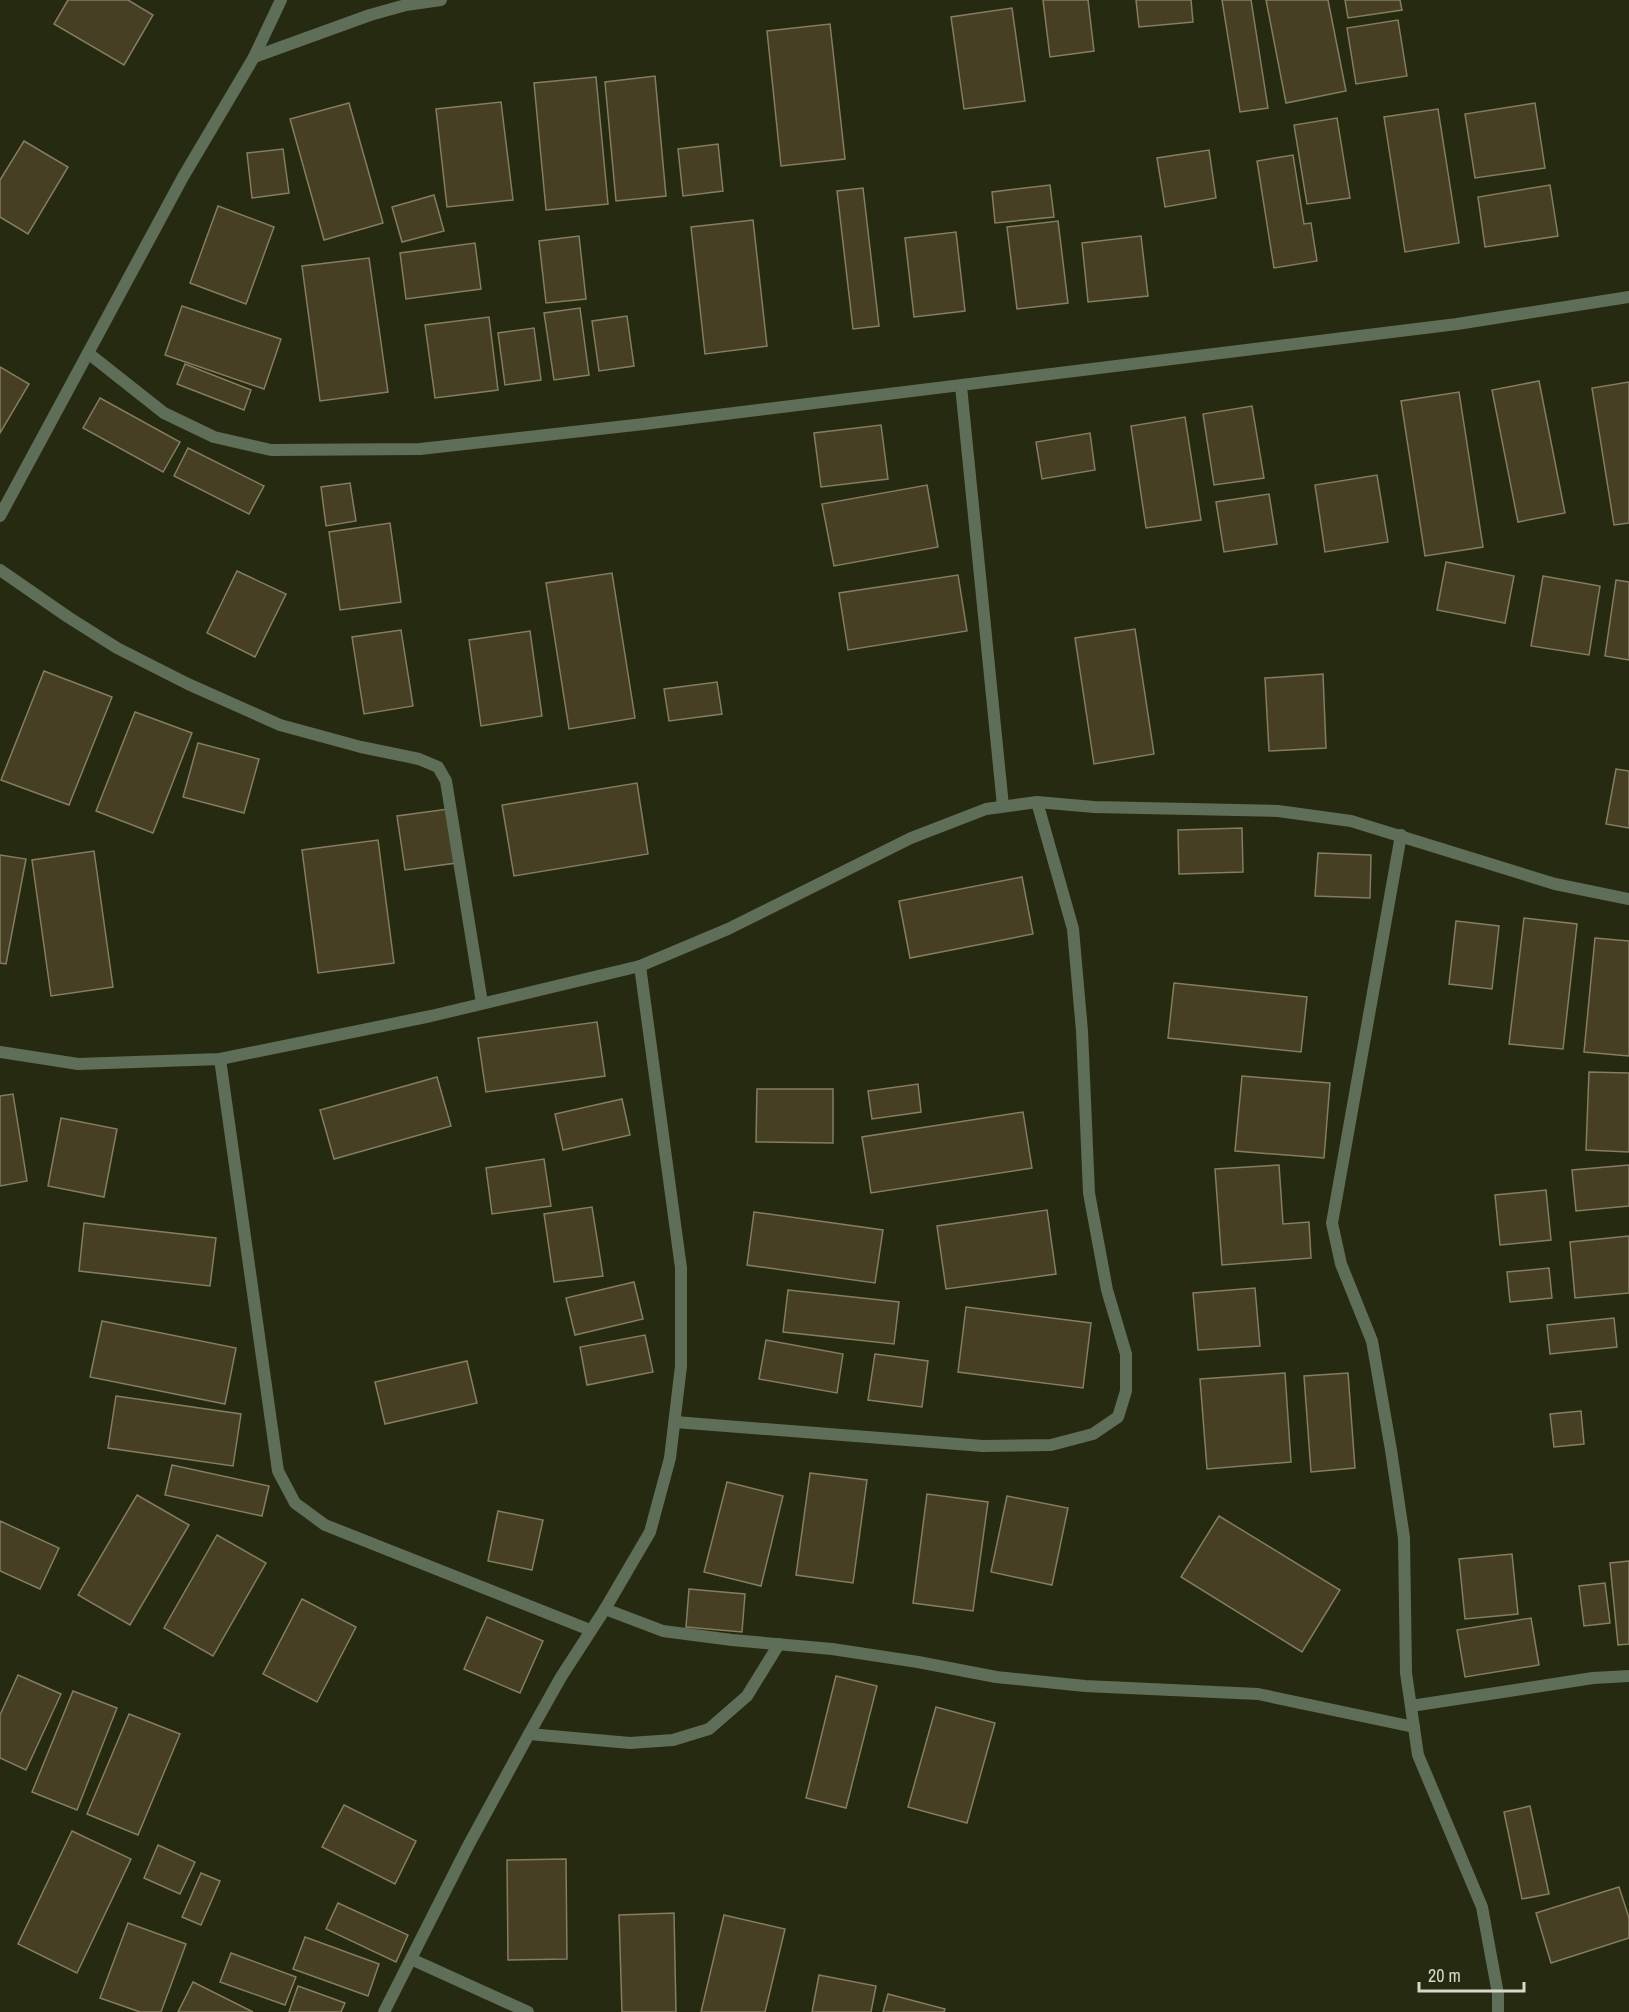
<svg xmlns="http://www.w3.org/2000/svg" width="1629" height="2012" font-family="'Archivo Narrow',sans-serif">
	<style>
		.building { fill: #463f24; stroke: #847d60; stroke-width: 1.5 }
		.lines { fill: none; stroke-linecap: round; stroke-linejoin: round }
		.street { stroke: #5e6e58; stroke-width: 12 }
	</style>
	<rect width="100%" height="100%" fill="#262a10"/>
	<!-- building -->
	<g class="building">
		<polygon points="68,0 128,0 153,15 124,65 54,24"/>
		<polygon points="1043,0 1088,0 1094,51 1050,57"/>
		<polygon points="1136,0 1191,0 1193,22 1139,27"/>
		<polygon points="1222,0 1251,0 1268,108 1240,112"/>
		<polygon points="1266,0 1328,0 1346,91 1286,103"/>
		<polygon points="1345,0 1400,0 1402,10 1348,18"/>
		<polygon points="1012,8 1025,101 964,109 951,17"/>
		<polygon points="1398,20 1407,76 1356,84 1347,28"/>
		<polygon points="830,24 845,159 781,166 767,31"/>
		<polygon points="655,76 666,196 616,201 605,82"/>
		<polygon points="596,77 608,204 546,210 534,83"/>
		<polygon points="501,102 513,200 447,207 436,109"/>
		<polygon points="349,103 383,223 324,240 290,119"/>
		<polygon points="1535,103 1545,168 1475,178 1465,114"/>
		<polygon points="1438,109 1459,243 1405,252 1384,117"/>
		<polygon points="1337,118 1350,198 1307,204 1294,125"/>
		<polygon points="24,141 68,167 28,234 0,217 0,180"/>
		<polygon points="718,144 723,191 683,196 678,149"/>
		<polygon points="283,149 289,193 252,198 247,153"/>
		<polygon points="1209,150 1216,198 1165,207 1157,158"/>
		<polygon points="1293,155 1304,224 1311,223 1317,261 1274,268 1257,161"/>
		<polygon points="1050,185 1054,217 995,223 992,192"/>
		<polygon points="1550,185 1558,236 1485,247 1478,197"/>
		<polygon points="863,188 879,326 853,329 837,191"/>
		<polygon points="434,195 444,231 402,242 392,207"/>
		<polygon points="218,206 274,227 246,304 190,283"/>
		<polygon points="753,220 767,346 705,354 691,227"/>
		<polygon points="1058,221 1068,303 1017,309 1007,227"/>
		<polygon points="956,232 965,311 914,317 905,238"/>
		<polygon points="579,236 586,299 546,303 539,241"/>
		<polygon points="1141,236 1148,296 1088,302 1082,243"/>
		<polygon points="475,243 481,289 406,299 400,253"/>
		<polygon points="369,258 388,392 320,401 302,266"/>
		<polygon points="182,306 281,339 264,389 165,355"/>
		<polygon points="580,308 589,375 554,380 544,313"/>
		<polygon points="627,316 634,366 599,371 592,321"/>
		<polygon points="489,317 498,390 435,398 425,325"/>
		<polygon points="534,328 541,380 505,385 498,333"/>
		<polygon points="185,364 251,390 244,410 177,384"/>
		<polygon points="0,367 29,384 0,433"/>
		<polygon points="1539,381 1565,513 1518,522 1492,390"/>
		<polygon points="1629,382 1629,523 1614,525 1592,388"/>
		<polygon points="1459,392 1483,547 1425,556 1401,401"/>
		<polygon points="100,398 180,442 163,472 83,428"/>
		<polygon points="1252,406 1264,478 1214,485 1203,414"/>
		<polygon points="1185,417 1201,520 1146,528 1131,426"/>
		<polygon points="881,425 888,479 821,487 814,433"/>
		<polygon points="1090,433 1095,470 1042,479 1036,442"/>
		<polygon points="188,448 264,486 249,514 174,476"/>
		<polygon points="1377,475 1388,542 1325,552 1315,485"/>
		<polygon points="350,483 356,521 326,526 321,487"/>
		<polygon points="927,485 938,547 834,566 822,504"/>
		<polygon points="1269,494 1277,544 1224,552 1216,502"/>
		<polygon points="390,523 401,602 340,610 329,532"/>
		<polygon points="1446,562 1514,576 1505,623 1437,610"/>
		<polygon points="237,571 286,594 255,657 207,633"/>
		<polygon points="612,573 635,718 569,729 546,583"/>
		<polygon points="958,575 967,631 848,650 839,593"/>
		<polygon points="1543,576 1600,586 1589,655 1531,646"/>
		<polygon points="1616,580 1629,582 1629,660 1605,656"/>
		<polygon points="1135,629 1154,754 1094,764 1075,638"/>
		<polygon points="401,630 413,706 364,714 352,637"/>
		<polygon points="530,631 542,716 481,726 469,640"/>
		<polygon points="44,671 112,697 69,805 1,780"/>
		<polygon points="1323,674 1326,748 1269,751 1265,678"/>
		<polygon points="717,682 722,714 669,721 664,689"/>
		<polygon points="135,712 192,733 153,833 96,811"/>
		<polygon points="198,743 259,759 244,813 183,797"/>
		<polygon points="1616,769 1629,771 1629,828 1606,824"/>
		<polygon points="637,783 648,854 514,876 502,805"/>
		<polygon points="448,809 456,863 405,870 397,816"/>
		<polygon points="1242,828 1243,872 1179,874 1178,830"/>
		<polygon points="378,840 394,963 318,973 302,850"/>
		<polygon points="94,851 113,987 51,996 32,860"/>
		<polygon points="1318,853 1371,855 1370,898 1315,896"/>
		<polygon points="0,855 26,859 6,964 0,963"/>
		<polygon points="1022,877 1033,934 910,958 899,901"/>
		<polygon points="1524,918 1577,924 1563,1049 1509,1044"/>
		<polygon points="1456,921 1499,926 1492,989 1449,984"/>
		<polygon points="1595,938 1629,941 1629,1056 1584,1052"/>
		<polygon points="1174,983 1307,997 1301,1052 1168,1038"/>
		<polygon points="597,1022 605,1076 486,1092 478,1038"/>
		<polygon points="1589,1072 1629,1073 1629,1152 1586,1150"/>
		<polygon points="1242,1076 1330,1083 1324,1158 1235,1151"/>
		<polygon points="437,1077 451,1126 334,1159 320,1110"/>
		<polygon points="918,1084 921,1112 872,1119 868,1091"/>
		<polygon points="757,1089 833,1089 833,1143 756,1142"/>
		<polygon points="13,1094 27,1181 0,1186 0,1096"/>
		<polygon points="622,1099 630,1135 563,1150 555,1114"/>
		<polygon points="1023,1112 1032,1168 871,1193 862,1137"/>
		<polygon points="61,1118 117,1129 104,1197 48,1186"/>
		<polygon points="544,1159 551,1206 492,1214 486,1168"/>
		<polygon points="1279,1165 1283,1224 1309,1222 1311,1258 1222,1265 1215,1169"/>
		<polygon points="1629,1165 1629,1206 1576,1211 1572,1170"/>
		<polygon points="1546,1190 1551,1240 1500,1245 1495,1195"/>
		<polygon points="592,1207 603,1276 554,1282 544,1214"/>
		<polygon points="1047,1210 1056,1274 946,1289 937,1226"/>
		<polygon points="754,1212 883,1230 875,1283 747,1265"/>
		<polygon points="84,1223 216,1238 210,1286 79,1271"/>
		<polygon points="1629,1236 1629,1293 1575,1298 1570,1242"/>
		<polygon points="1549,1268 1552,1298 1510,1302 1507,1272"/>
		<polygon points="634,1282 643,1319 575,1335 566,1298"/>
		<polygon points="1255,1288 1260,1346 1198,1350 1193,1293"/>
		<polygon points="788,1290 899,1302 894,1344 783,1332"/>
		<polygon points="966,1307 1091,1323 1083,1388 958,1372"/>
		<polygon points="1614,1318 1617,1347 1550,1354 1547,1325"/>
		<polygon points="102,1321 236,1348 225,1404 90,1377"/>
		<polygon points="645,1335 653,1372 587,1385 580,1347"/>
		<polygon points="766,1340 843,1354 837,1393 759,1379"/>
		<polygon points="875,1354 928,1361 922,1407 868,1400"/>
		<polygon points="467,1361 477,1403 385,1424 375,1382"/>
		<polygon points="1285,1373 1291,1462 1207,1469 1200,1379"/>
		<polygon points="1348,1373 1355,1468 1311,1472 1304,1376"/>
		<polygon points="116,1396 241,1414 233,1466 108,1448"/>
		<polygon points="1581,1411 1584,1444 1554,1447 1550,1414"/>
		<polygon points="172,1465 269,1486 262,1516 165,1495"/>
		<polygon points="810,1473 867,1480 853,1583 796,1575"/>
		<polygon points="727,1482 783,1496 761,1586 704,1572"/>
		<polygon points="927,1494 988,1502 973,1611 913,1603"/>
		<polygon points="137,1495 189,1525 130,1625 78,1595"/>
		<polygon points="1007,1496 1068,1508 1052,1585 991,1572"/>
		<polygon points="498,1511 543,1520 532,1570 488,1561"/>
		<polygon points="1219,1516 1340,1590 1302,1652 1181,1577"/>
		<polygon points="0,1521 59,1548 40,1589 0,1571"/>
		<polygon points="217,1535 266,1563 213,1656 164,1628"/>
		<polygon points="1512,1554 1518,1614 1465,1619 1459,1559"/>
		<polygon points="1629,1561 1629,1644 1618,1645 1610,1563"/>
		<polygon points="1605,1583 1610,1623 1584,1626 1579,1586"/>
		<polygon points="689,1589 745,1594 742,1632 686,1627"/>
		<polygon points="302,1599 356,1627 317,1702 263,1674"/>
		<polygon points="487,1617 543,1641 520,1693 464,1669"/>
		<polygon points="1531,1618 1539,1665 1465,1677 1457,1630"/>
		<polygon points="18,1675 61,1694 26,1770 0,1758 0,1715"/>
		<polygon points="836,1676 877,1686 846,1808 806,1798"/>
		<polygon points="73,1691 117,1708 77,1810 32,1792"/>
		<polygon points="936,1707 995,1723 967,1823 908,1807"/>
		<polygon points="129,1714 180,1734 138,1835 87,1814"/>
		<polygon points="344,1805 416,1841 395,1884 322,1847"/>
		<polygon points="1530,1806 1549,1894 1522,1899 1504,1812"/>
		<polygon points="72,1831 131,1859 77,1973 18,1944"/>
		<polygon points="158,1845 195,1862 180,1894 144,1878"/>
		<polygon points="566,1859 567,1959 508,1960 507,1860"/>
		<polygon points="201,1873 220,1881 201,1925 182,1917"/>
		<polygon points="1619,1887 1629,1918 1629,1938 1551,1963 1536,1913"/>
		<polygon points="338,1903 408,1935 396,1962 326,1929"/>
		<polygon points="674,1913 676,2012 622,2012 619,1915"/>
		<polygon points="724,1915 785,1929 765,2012 701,2012"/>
		<polygon points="128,1923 186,1944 161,2012 140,2012 100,1998"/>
		<polygon points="305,1937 379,1964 368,1996 293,1969"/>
		<polygon points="231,1953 296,1977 285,2005 220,1982"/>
		<polygon points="819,1975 876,1986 871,2012 812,2012"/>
		<polygon points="193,1982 253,2012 178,2012"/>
		<polygon points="298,1986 345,2003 341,2012 289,2012"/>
		<polygon points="888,1994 945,2009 944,2012 883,2012"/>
	</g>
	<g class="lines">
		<!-- street -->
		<g class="street">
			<polyline points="254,57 370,15 406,5 441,0"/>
			<polyline points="88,353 164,413 214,437 271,450 420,449 644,424 1457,324 1629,297"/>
			<polyline points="961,386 1003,806"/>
			<polyline points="0,516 183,177 254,57 281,0"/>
			<polyline points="0,570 68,617 117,648 188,684 280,725 361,747 419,759 438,767 446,781 482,1003"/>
			<polyline points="1401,835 1332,1223 1341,1264 1372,1341 1391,1450 1404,1538 1406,1673 1418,1755 1482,1907 1498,1994 1498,2012"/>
			<polyline points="0,1052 78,1064 220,1059 431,1016 640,966 728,929 911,838 986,809 1037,802 1094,807 1278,811 1351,821 1555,884 1629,899"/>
			<polyline points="220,1059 278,1471 295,1503 325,1525 590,1630"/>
			<polyline points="675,1422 983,1446 1051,1445 1093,1434 1118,1417 1126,1391 1126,1354 1107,1290 1089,1193 1082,1031 1073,929 1037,802"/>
			<polyline points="605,1609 663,1631 732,1640 832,1649 918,1662 996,1677 1085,1686 1258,1694 1414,1727"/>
			<polyline points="1411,1706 1593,1678 1629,1676"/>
			<polyline points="529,1734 630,1743 673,1740 709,1729 747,1696 779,1644"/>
			<polyline points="411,1959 528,2012"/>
			<polyline points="384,2012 468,1846 529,1734 561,1677 605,1609 650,1532 670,1458 681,1366 681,1268 640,966"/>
		</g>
	</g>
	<!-- scale -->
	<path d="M1419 1982v9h105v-9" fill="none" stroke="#d6d9c9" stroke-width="3"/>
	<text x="1428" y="1982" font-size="18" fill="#d6d9c9" stroke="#262a10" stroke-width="4.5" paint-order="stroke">20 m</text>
</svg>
